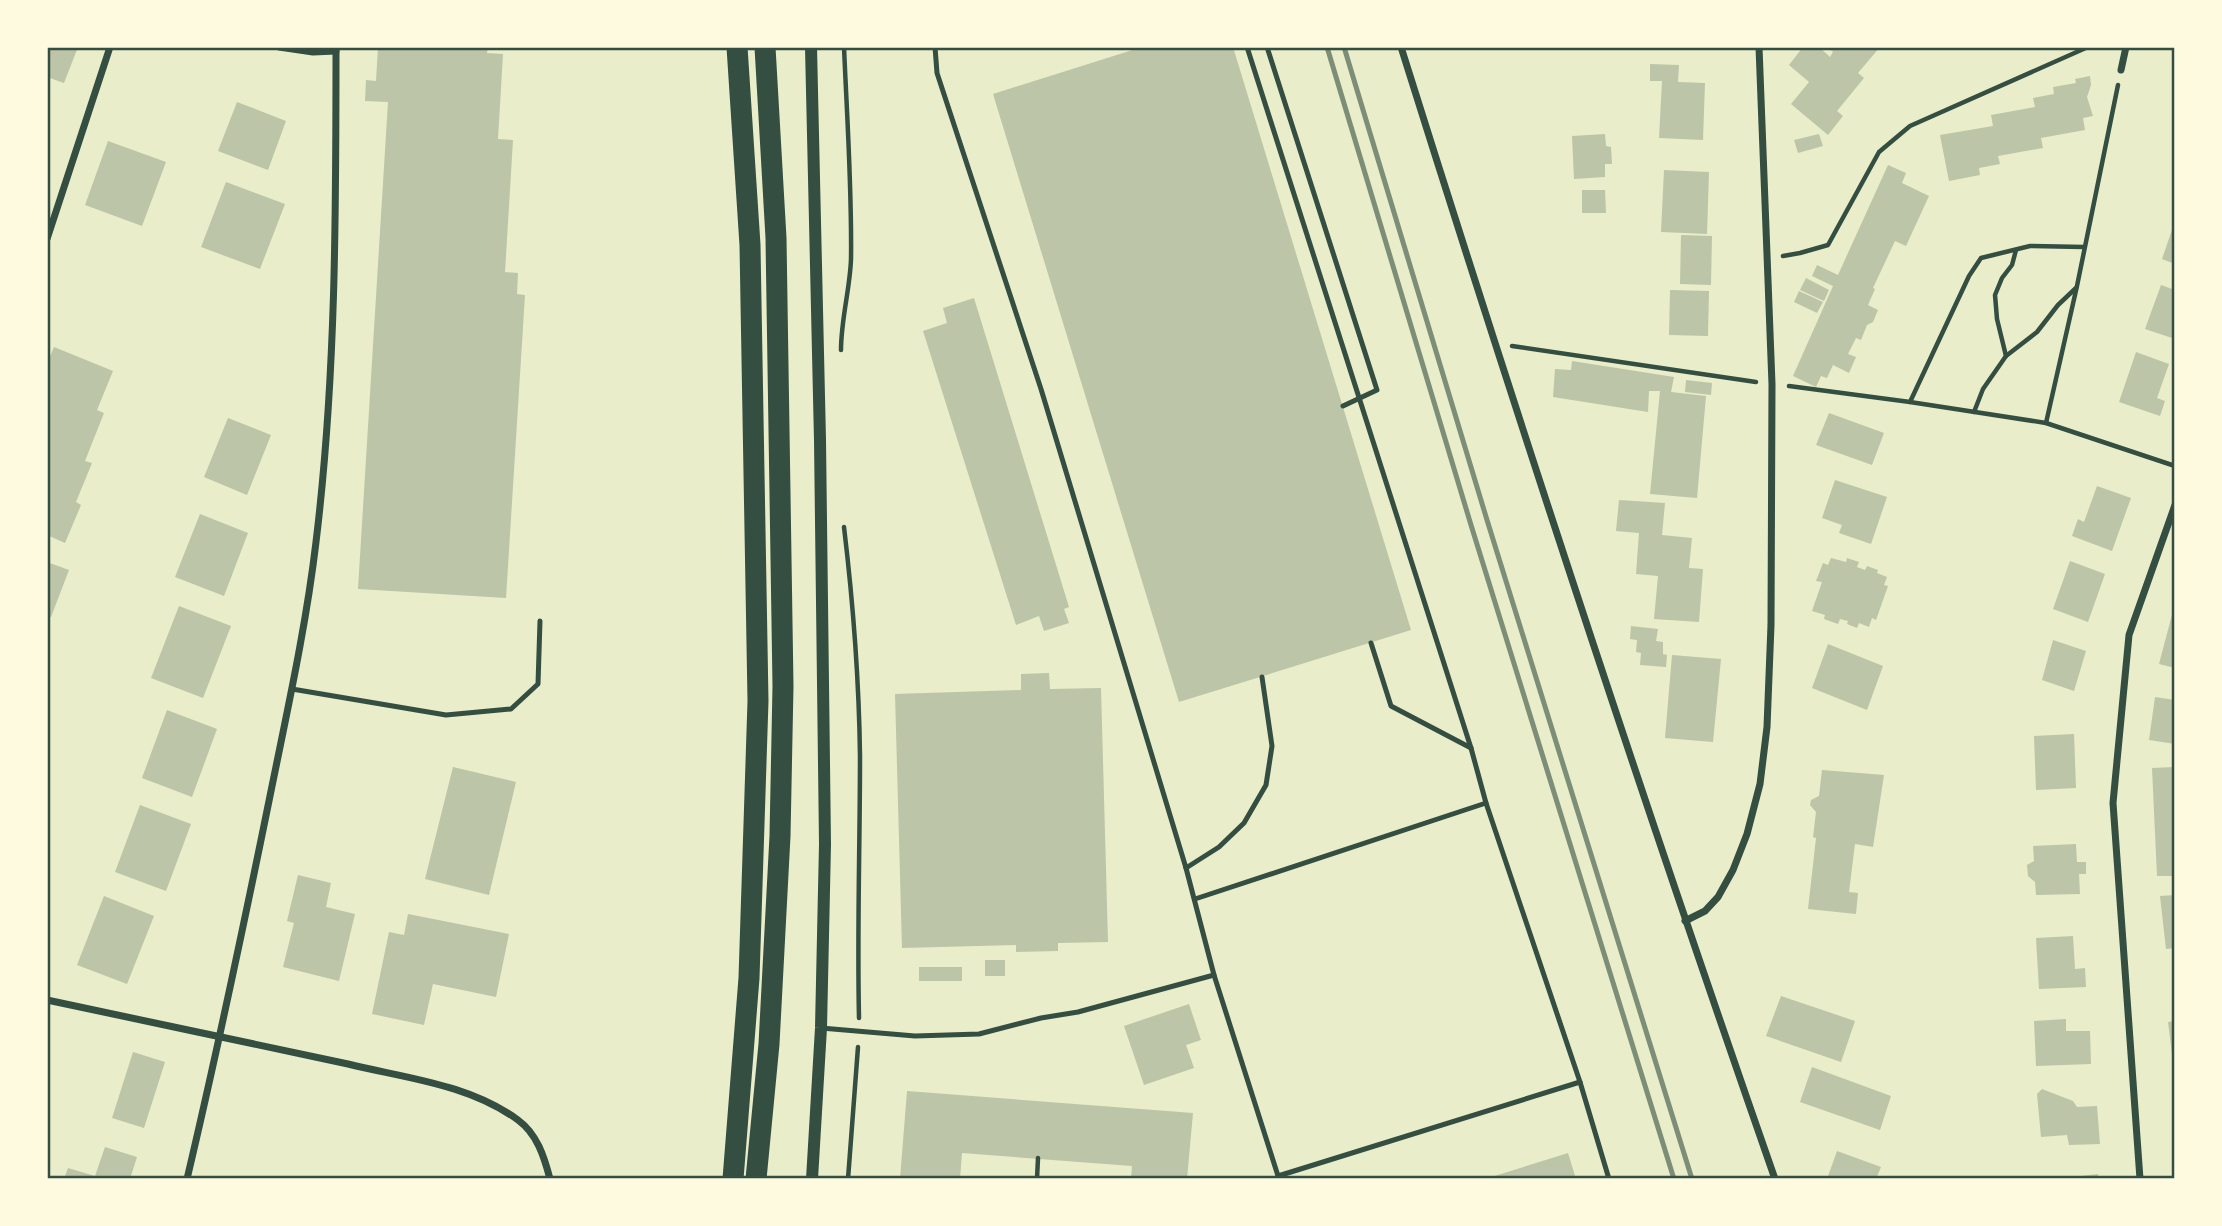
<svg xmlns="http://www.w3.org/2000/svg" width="2222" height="1226" font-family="'Fira Sans Condensed',sans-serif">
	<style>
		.building { fill: #bcc5a7 }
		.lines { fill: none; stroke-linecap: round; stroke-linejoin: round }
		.path { stroke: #344e41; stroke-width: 4.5 }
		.service { stroke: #344e41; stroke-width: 5 }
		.minor { stroke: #344e41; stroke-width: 7 }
		.tertiary { stroke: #344e41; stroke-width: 12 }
		.motorway { stroke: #344e41; stroke-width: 21 }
		.rail { stroke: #7c8e77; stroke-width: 5 }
		.neatline { fill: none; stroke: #344e41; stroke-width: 2.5 }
	</style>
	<rect width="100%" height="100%" fill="#e9edc9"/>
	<!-- building -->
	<g class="building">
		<polygon points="47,47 78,47 64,83 47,77"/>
		<polygon points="378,47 488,47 487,53 503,54 498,139 513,140 505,272 518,273 517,294 525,295 506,598 358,589 388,102 365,101 366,80 376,81"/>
		<polygon points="1142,47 1233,47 1411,630 1179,702 993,94"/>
		<polygon points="1803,47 1819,47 1830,57 1833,52 1827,47 1880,47 1858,73 1864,78 1837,111 1843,116 1828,135 1791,104 1809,82 1789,65"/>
		<polygon points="1650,64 1679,65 1678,82 1705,83 1703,140 1659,138 1662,81 1650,81"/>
		<polygon points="2090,76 2091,85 2087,97 2093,116 2083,118 2085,130 2041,138 2043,148 1998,156 2000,164 1979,168 1980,175 1949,181 1940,135 1993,126 1991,115 2035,107 2033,98 2054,94 2053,87 2076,83 2075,79"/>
		<polygon points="237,102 286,121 268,170 218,151"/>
		<polygon points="1605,134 1606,146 1611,147 1612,164 1605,164 1605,177 1574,179 1572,136"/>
		<polygon points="1819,134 1823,146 1798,153 1794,140"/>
		<polygon points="108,141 166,162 142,226 85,205"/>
		<polygon points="1888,165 1906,173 1902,183 1929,196 1906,246 1895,241 1873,288 1875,289 1868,305 1878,310 1873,322 1867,325 1861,340 1856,338 1848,354 1856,357 1849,373 1833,365 1827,378 1821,376 1816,387 1793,376 1833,286 1812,276 1817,265 1838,275"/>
		<polygon points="1664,170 1709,172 1707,234 1661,232"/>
		<polygon points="226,182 285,204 260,269 201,247"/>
		<polygon points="1582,190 1605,190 1606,213 1582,213"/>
		<polygon points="2175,221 2175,264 2162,259"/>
		<polygon points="1681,235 1712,236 1711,285 1680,284"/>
		<polygon points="1806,278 1829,290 1824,301 1800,290"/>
		<polygon points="2161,285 2175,290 2175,339 2145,329"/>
		<polygon points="1670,290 1709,291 1708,336 1669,335"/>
		<polygon points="1799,291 1823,302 1817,313 1794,302"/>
		<polygon points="974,298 1069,607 1064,609 1069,623 1044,631 1039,616 1016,625 923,331 947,323 943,308"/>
		<polygon points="54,347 113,371 97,410 104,413 85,461 92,463 76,502 81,505 65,543 47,535 47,364"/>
		<polygon points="2136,352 2169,364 2157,398 2165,401 2160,416 2119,402"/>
		<polygon points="1572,361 1674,377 1671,392 1706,396 1697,498 1650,494 1660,391 1649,391 1648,412 1553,397 1555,369 1571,370"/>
		<polygon points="1686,380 1712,383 1711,395 1685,392"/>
		<polygon points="1829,413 1884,433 1872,465 1816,445"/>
		<polygon points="228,418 271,435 247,495 204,477"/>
		<polygon points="1835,480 1887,497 1871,544 1839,533 1842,525 1822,518"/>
		<polygon points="2097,486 2131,498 2112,551 2072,536 2078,519 2084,522"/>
		<polygon points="1619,500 1665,503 1662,535 1692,538 1689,568 1703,569 1699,622 1654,619 1658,576 1636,574 1639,533 1616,531"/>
		<polygon points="200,514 248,533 224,596 175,577"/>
		<polygon points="1831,558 1846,562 1847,558 1859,562 1857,567 1865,570 1867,566 1878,570 1877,573 1887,577 1884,585 1888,586 1876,620 1872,618 1869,627 1859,623 1857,628 1847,624 1848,621 1840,619 1838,624 1824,619 1825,615 1812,611 1822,582 1816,581 1823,563 1828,565"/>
		<polygon points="2070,561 2105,574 2088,622 2053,609"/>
		<polygon points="47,562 69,570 51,617 47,616"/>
		<polygon points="179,606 231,626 203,698 151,678"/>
		<polygon points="2174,607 2175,607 2175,668 2159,664"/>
		<polygon points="1631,626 1658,629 1656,641 1663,642 1663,654 1667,655 1666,667 1640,665 1641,653 1636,652 1637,640 1630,639"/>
		<polygon points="2053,640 2086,651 2074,691 2042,680"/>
		<polygon points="1828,644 1883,666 1867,710 1812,688"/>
		<polygon points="1672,655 1721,659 1713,742 1665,738"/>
		<polygon points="1049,673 1050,689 1101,688 1108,942 1058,943 1058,951 1016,952 1016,945 902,948 895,694 1021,690 1021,674"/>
		<polygon points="2155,697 2175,700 2175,744 2149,740"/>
		<polygon points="167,710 217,729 192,797 142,778"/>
		<polygon points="2074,734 2076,788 2036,790 2034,736"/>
		<polygon points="453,767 516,782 489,895 425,879"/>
		<polygon points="2175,767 2175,876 2157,876 2152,768"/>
		<polygon points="1822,770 1884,775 1873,847 1855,844 1849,892 1858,893 1856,914 1808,909 1816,838 1813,837 1816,812 1810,805 1811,800 1819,796"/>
		<polygon points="140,805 191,824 166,891 115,872"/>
		<polygon points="2076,844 2077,862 2086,862 2086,874 2079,874 2080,894 2036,895 2035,882 2028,876 2027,865 2034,861 2033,846"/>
		<polygon points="298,875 331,883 326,907 355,914 339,981 283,967 294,923 287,921"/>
		<polygon points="2175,895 2175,948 2166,949 2160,896"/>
		<polygon points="104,896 154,916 127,984 77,965"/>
		<polygon points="408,914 509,934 496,997 433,984 424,1025 372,1014 389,932 404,935"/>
		<polygon points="2073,936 2075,969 2085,968 2086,987 2039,989 2036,938"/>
		<rect x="985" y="960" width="20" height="16"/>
		<rect x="919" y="967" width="43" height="14"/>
		<polygon points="1781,996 1855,1021 1841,1062 1766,1036"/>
		<polygon points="1189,1004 1201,1040 1186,1045 1194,1068 1144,1085 1124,1026"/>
		<polygon points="2066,1019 2066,1031 2090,1031 2091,1064 2036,1066 2034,1021"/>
		<polygon points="2175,1021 2175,1062 2173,1062 2168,1022"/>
		<polygon points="133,1052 165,1062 144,1128 112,1118"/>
		<polygon points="1812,1067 1891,1096 1880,1130 1800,1102"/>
		<polygon points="2042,1089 2073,1101 2077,1107 2097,1106 2100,1144 2069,1145 2067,1135 2041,1137 2037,1094"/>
		<polygon points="907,1091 1193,1113 1187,1179 1131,1179 1132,1166 962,1153 960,1179 900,1179"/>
		<polygon points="105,1147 137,1157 130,1179 64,1179 68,1168 95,1176"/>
		<polygon points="1837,1151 1881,1167 1876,1179 1827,1179"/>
		<polygon points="1568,1153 1576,1179 1488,1179 1488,1178"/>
		<polygon points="2098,1174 2099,1179 2072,1179 2072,1177"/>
	</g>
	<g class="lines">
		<!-- path -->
		<g class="path">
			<polyline points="1783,256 1800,253 1828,245 1879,152 1910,126 2088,47"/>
			<polyline points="1512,346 1756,382"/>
			<path d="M841,350C841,319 850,289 851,259C852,188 847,118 844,47"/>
			<polyline points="2006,356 1997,319 1995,295 2002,278 2012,265 2016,250"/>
			<polyline points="1789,386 1910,402 2046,423 2175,466"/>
			<polyline points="1910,402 1969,276 1981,258 2030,246 2084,247"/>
			<polyline points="1974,412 1983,389 2006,356 2037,332 2058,305 2076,288"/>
			<polyline points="2046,423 2077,286 2118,85"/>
			<path d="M844,527C853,602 859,679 860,756C860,843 857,930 859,1018"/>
			<polyline points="848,1179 858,1047"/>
			<polyline points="1037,1179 1038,1158"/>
		</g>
		<!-- service -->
		<g class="service">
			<polyline points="935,47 937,73 1041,389 1186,868 1214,975 1279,1179"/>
			<polyline points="1247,47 1471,748 1486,803 1580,1082 1609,1179"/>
			<polyline points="1267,47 1377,390 1343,406"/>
			<polyline points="1371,643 1391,706 1471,748"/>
			<polyline points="292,689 446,715 511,709 538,684 540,621"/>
			<polyline points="1186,868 1219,847 1244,823 1266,785 1272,746 1262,677"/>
			<polyline points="1195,899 1486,803"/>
			<polyline points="821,1028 915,1036 979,1034 1041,1018 1078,1012 1214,975"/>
			<polyline points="1278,1176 1580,1082"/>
		</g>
		<!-- minor -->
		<g class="minor">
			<polyline points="279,47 313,52 336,51"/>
			<path d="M1401,47C1520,426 1644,804 1775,1179"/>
			<polyline points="2121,70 2126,47"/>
			<polyline points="47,239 110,47"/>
			<polyline points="1685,921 1705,911 1718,897 1733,870 1747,834 1760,784 1767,727 1771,625 1772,384 1759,47"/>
			<path d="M47,1000C147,1022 248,1042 348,1064C405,1078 469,1084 518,1120C537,1134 544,1156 550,1179"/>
			<path d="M187,1179C217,1052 244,924 270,796C287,712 306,627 316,542C336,378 336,212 336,47"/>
			<polyline points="2140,1179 2113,803 2129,635 2175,505"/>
		</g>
		<!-- tertiary -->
		<polyline class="tertiary" points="811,47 820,440 825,844 821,1028 812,1179"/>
		<!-- motorway -->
		<g class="motorway">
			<polyline points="733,1179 749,978 758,701 750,245 737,47"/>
			<polyline points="756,1179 769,1044 780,836 783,686 776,238 765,47"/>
		</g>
		<!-- rail -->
		<g class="rail">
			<polyline points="1327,47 1471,525 1674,1179"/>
			<polyline points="1344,47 1487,520 1692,1179"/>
		</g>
	</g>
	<!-- border -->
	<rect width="2222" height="1226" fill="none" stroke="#fefae0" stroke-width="98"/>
	<rect x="49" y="49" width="2124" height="1128" class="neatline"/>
</svg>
